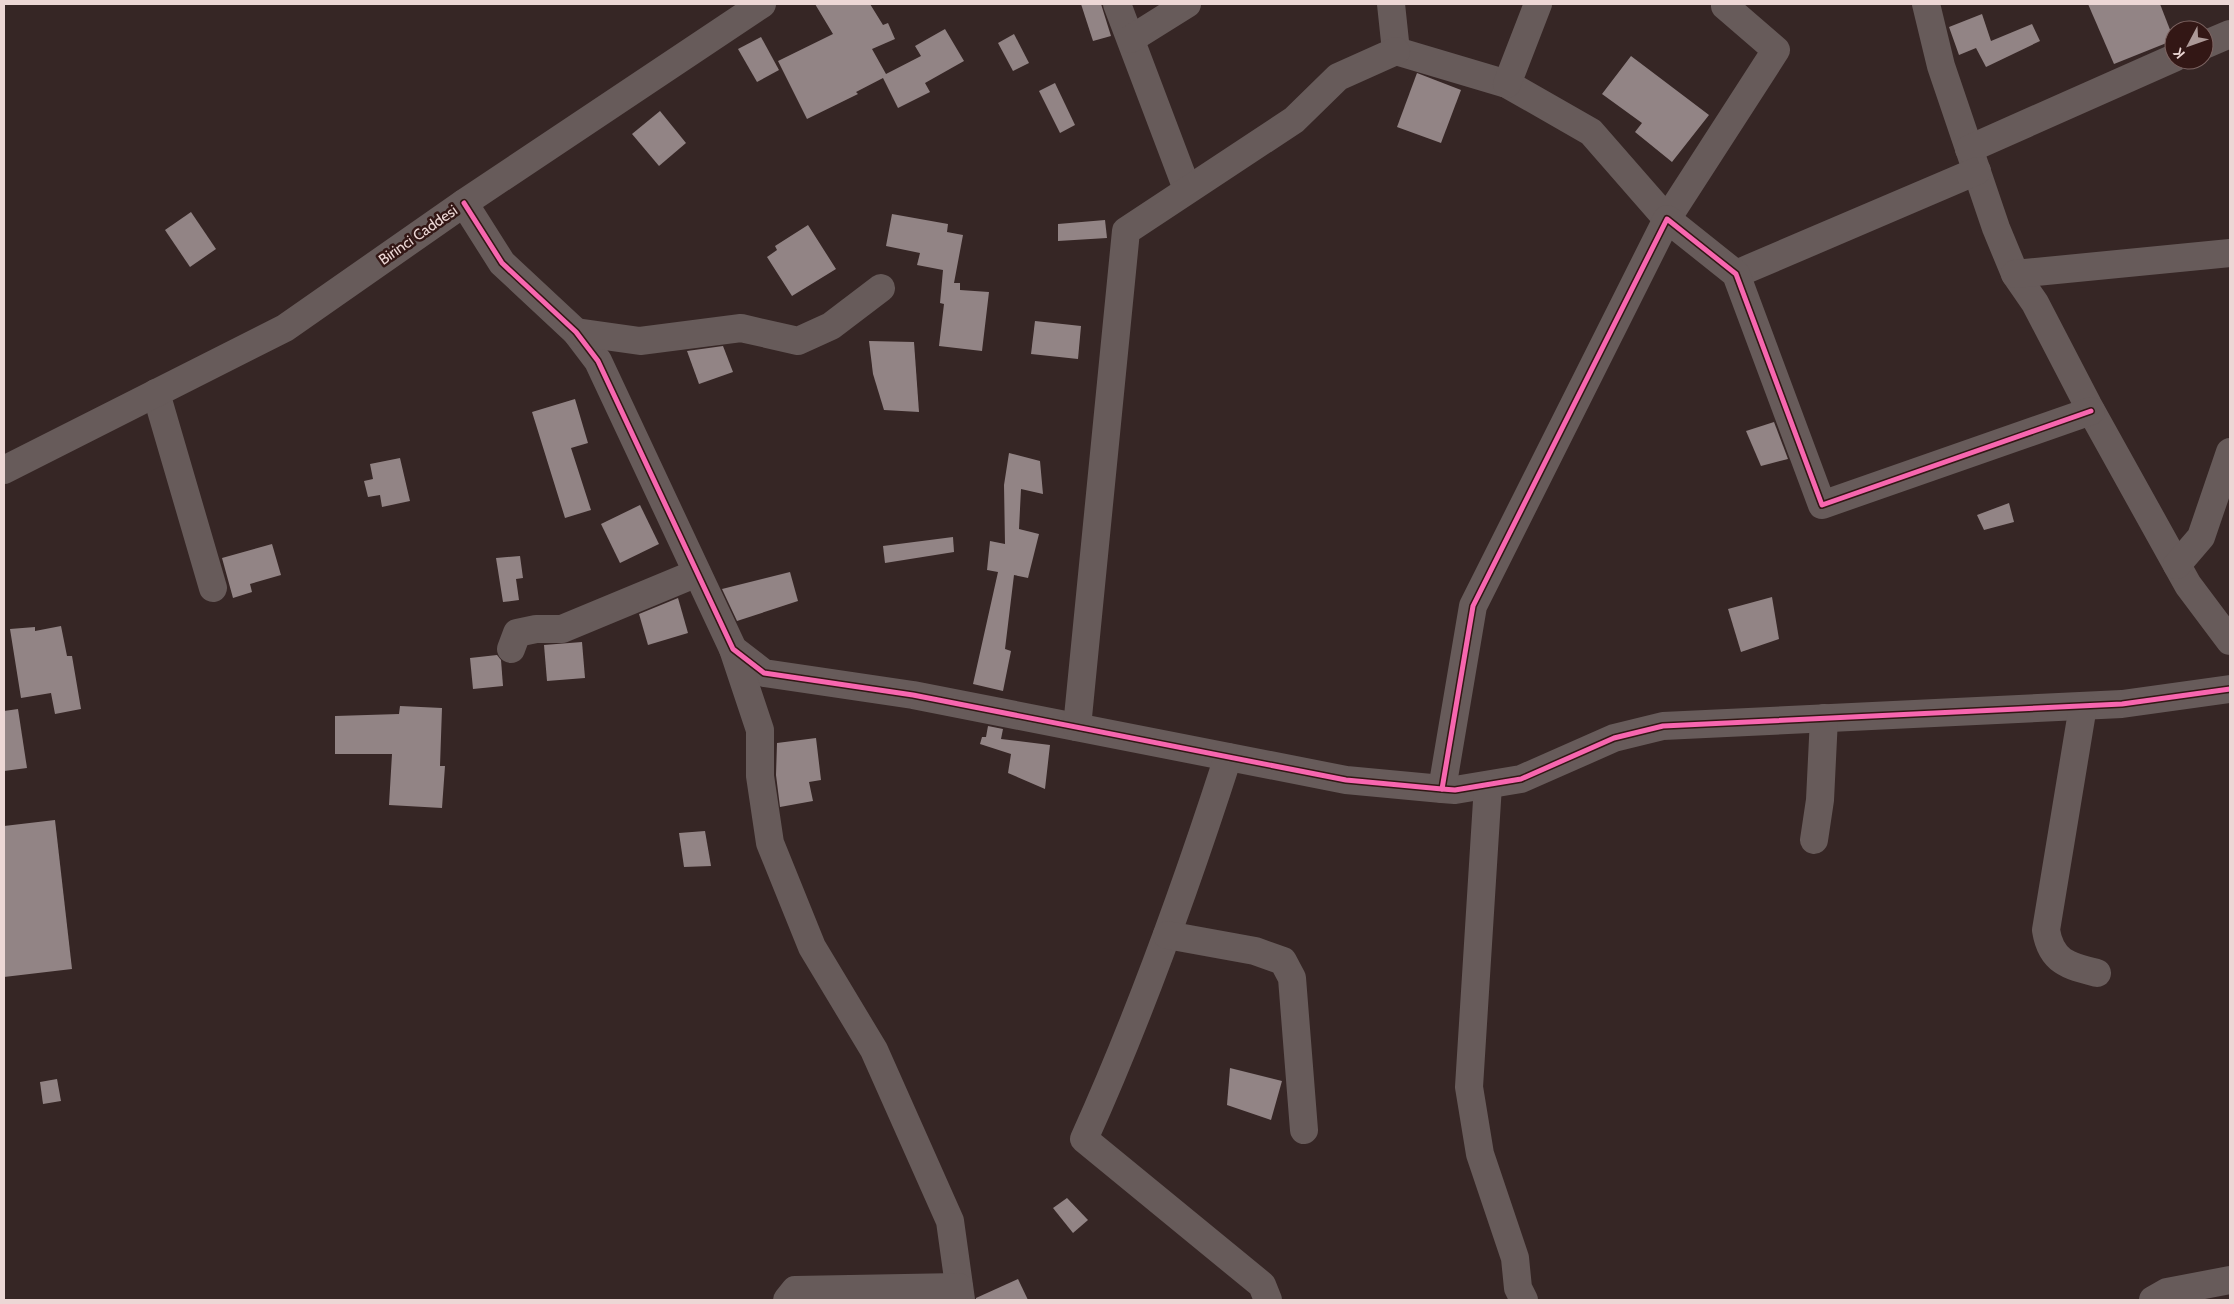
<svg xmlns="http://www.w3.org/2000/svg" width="2234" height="1304" font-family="Cabin,sans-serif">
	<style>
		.building { fill: #928485 }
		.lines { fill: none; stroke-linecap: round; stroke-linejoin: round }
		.minor { stroke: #675b5a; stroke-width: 28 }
		.cycleway-casing { stroke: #331715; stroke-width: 8 }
		.cycleway { stroke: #f766af; stroke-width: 5 }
		.labels { text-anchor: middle; stroke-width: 5; stroke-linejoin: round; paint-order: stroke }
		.street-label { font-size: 15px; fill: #ecd7d5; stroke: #331715 }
	</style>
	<rect width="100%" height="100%" fill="#362625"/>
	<!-- building -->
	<g class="building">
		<polygon points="815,4 870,4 883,25 888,23 895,39 872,49 886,74 921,56 915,46 945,29 964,61 925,83 930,92 898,108 883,78 856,92 858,94 807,119 778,61 833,34"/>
		<polygon points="1081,4 1101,4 1111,36 1093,41"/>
		<polygon points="2088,4 2160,4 2174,40 2114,64"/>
		<polygon points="1982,14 1991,41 2032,24 2040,41 1986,67 1976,48 1959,55 1949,27"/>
		<polygon points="1014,34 1029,63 1013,71 998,43"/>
		<polygon points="761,37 779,70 757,82 738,49"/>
		<polygon points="1631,56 1709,115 1672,162 1635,132 1642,123 1602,94"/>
		<polygon points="1417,73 1461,90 1441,143 1397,127"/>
		<polygon points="1055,83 1075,125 1060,133 1039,91"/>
		<polygon points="660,111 686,143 659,166 632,134"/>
		<polygon points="191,212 216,249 190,267 165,230"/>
		<polygon points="892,214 948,224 947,232 963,235 954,283 960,283 960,290 989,292 982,351 939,346 944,304 940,303 943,270 917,265 920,253 886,246"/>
		<polygon points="1105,220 1107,238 1058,241 1058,224"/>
		<polygon points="808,225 836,269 792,296 767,257 777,250 775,246"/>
		<polygon points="1035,321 1081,326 1078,359 1031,354"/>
		<polygon points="869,341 914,342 919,412 884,410 873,374"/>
		<polygon points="723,346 733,372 699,384 687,351"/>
		<polygon points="575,399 588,443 571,448 591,510 565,518 532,412"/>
		<polygon points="1774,422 1788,459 1761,466 1746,431"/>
		<polygon points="1009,453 1040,461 1043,494 1021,489 1019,529 1039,534 1028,578 1014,575 1005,649 1011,651 1003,691 973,684 998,572 987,570 990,541 1005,544 1004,485"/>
		<polygon points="400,458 410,501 382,507 380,495 368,497 364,481 373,479 370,464"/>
		<polygon points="2009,503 2014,522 1984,530 1977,515"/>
		<polygon points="640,505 659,544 620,563 601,524"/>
		<polygon points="953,537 954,552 885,563 883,546"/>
		<polygon points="272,544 281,575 250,584 252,592 233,598 222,558"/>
		<polygon points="520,556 523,578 516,579 519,600 503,602 496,558"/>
		<polygon points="790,572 798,601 737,621 722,589"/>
		<polygon points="1772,597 1779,639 1741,652 1728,609"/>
		<polygon points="678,598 688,633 648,645 639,614"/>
		<polygon points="61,626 67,656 72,656 81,709 55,714 51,693 21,698 10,629 35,627 35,631"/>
		<polygon points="582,642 585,678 547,681 544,645"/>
		<polygon points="497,655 501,660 503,686 473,689 470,658"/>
		<polygon points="400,706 442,708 440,766 445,766 442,808 389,805 392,754 335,754 335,716 399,714"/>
		<polygon points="18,709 27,768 4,771 4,711"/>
		<polygon points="988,726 1003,729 1001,739 1050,745 1045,789 1008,773 1011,754 980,744 982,737 986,737"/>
		<polygon points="816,738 821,780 809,782 813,801 780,807 776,775 777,743"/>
		<polygon points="55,820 72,969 4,977 4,826"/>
		<polygon points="705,831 711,866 684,867 679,833"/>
		<polygon points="1230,1068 1282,1081 1271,1120 1227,1105"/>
		<polygon points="57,1079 61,1101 43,1104 40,1082"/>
		<polygon points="1067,1198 1088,1220 1073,1233 1053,1208"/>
		<polygon points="1018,1279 1028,1300 976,1300 976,1298"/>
	</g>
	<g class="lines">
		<!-- minor -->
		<g class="minor">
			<polyline points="1117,4 1187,189"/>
			<polyline points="1391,4 1396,51 1507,84 1591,132 1667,219 1776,50 1725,6"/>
			<polyline points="1926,4 1941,66 1996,228 2015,274 2035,303 2088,405 2188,585 2230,641"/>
			<polyline points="1131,39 1187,4"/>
			<polyline points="2204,45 2230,34"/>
			<polyline points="1507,84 1538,4"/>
			<polyline points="1969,149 2174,58"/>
			<polyline points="464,203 502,263 576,332 598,361 733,649 764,673 913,695 1346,780 1442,789 1455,790 1521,779 1614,738 1663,726 2122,704 2230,689"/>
			<polyline points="1736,274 1977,171"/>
			<polyline points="2015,274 2230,253"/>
			<polyline points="576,332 640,341 741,328 798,341 831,326 881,288"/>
			<polyline points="156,393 213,588"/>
			<polyline points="4,470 285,328 464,203 762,4"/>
			<polyline points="2177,565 2201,537 2230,452"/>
			<polyline points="511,649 517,633 536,629 562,629 697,573"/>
			<polyline points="733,649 760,730 760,776 770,843 812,947 874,1050 950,1221 961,1300"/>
			<path d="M2083,706L2046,930C2051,962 2069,966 2097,973"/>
			<polyline points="1077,727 1126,231 1294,120 1338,77 1396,51"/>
			<path d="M1228,757C1186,887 1140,1015 1084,1139L1262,1285L1268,1300"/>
			<polyline points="1488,785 1469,1087 1480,1154 1515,1258 1518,1288 1524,1300"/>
			<polyline points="1442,789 1473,606 1667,219 1736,274 1822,505 2091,411"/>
			<polyline points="1814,840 1820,800 1824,718"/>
			<polyline points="1167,935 1255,951 1283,961 1292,978 1304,1130"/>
			<polyline points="787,1300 795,1290 959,1287"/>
			<polyline points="2153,1300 2167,1292 2230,1280"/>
		</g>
		<!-- cycleway casing -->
		<g class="cycleway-casing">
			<g id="cycleway">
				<polyline points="464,203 502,263 576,332 598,361 733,649 764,673 913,695 1346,780 1442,789 1455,790 1521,779 1614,738 1663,726 2122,704 2230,689"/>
				<polyline points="1442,789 1473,606 1667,219 1736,274 1822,505 2091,411"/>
			</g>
		</g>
		<!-- cycleway -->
		<use href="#cycleway" class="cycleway"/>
	</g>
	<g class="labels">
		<!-- street labels -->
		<g class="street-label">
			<text transform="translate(418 235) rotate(-35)" y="5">Birinci Caddesi</text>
		</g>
	</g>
	<!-- border -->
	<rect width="2234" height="1304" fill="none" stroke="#ecd7d5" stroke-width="10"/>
	<!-- north arrow -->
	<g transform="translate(2189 45) rotate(229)"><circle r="24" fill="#331715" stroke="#7d6462"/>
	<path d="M0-4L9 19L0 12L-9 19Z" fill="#ac9997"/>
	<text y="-8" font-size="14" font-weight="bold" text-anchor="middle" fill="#ecd7d5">K</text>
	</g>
</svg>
